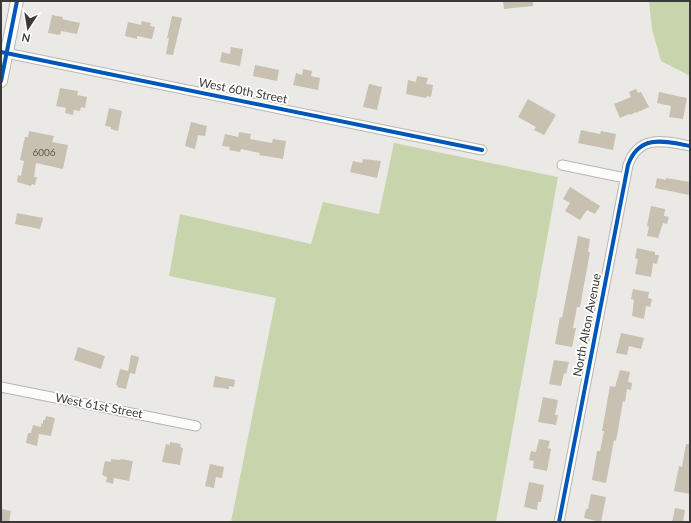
<svg xmlns="http://www.w3.org/2000/svg" width="691" height="523" font-family="Lato,sans-serif">
	<style>
		.green { fill: #c8d4ab }
		.building { fill: #c8c0b0 }
		.lines { fill: none; stroke-linecap: round; stroke-linejoin: round }
		.street-casing { stroke: #b7b6b3; stroke-width: 11 }
		.secondary-casing { stroke: #b7b6b3; stroke-width: 14 }
		.street { stroke: #fcfcfb; stroke-width: 9 }
		.secondary { stroke: #fcfcfb; stroke-width: 12 }
		.cycleway-casing { stroke: #fff; stroke-width: 6 }
		.cycleway { stroke: #0057b8; stroke-width: 4 }
		.labels { text-anchor: middle; stroke-width: 3.5; stroke-linejoin: round; paint-order: stroke }
		.number-label { font-size: 10px; fill: #5e5b55 }
		.street-label { font-size: 12px; fill: #3a3937; stroke: #fff }
	</style>
	<rect width="100%" height="100%" fill="#ebe9e6"/>
	<!-- green -->
	<g class="green">
		<polygon points="649,1 690,1 690,76 661,61 652,29"/>
		<polygon points="394,143 558,177 496,522 231,522 276,298 169,276 180,214 311,244 323,202 379,214"/>
	</g>
	<!-- building -->
	<g class="building">
		<polygon points="503,1 533,1 533,6 504,9"/>
		<polygon points="52,15 63,17 62,19 80,23 77,34 61,31 60,35 48,33"/>
		<polygon points="172,16 182,18 173,55 166,54 169,38 167,38"/>
		<polygon points="142,21 151,23 150,26 155,27 152,39 137,36 137,39 125,36 128,22 141,25"/>
		<polygon points="231,47 243,49 240,66 220,62 222,52 230,54"/>
		<polygon points="255,65 279,70 277,81 253,76"/>
		<polygon points="303,69 312,71 311,76 320,78 318,90 293,85 296,73 302,75"/>
		<polygon points="417,76 428,78 426,84 433,85 431,97 427,96 426,98 406,94 408,80 416,82"/>
		<polygon points="369,84 382,87 377,110 363,107"/>
		<polygon points="60,88 78,91 77,95 87,97 85,108 81,107 80,111 74,110 73,115 65,113 66,108 56,106"/>
		<polygon points="636,89 638,93 641,92 649,107 636,113 636,112 630,115 629,114 620,118 614,104 631,97 629,92"/>
		<polygon points="659,92 687,98 683,119 669,117 671,106 657,103"/>
		<polygon points="528,99 556,115 544,135 534,130 536,127 518,117"/>
		<polygon points="109,108 122,111 118,131 111,129 111,127 105,126"/>
		<polygon points="191,122 207,126 205,136 198,135 195,149 185,146"/>
		<polygon points="581,130 600,134 601,131 616,134 613,150 578,143"/>
		<polygon points="29,131 54,136 52,142 68,145 63,169 36,163 34,177 37,177 35,185 32,184 31,186 17,182 18,175 21,176 24,161 20,160 25,137 28,137"/>
		<polygon points="239,132 251,134 250,139 272,143 273,139 286,141 283,159 259,155 260,153 241,149 240,152 229,150 230,147 222,146 225,134 238,137"/>
		<polygon points="363,159 381,161 377,178 350,172 353,161 362,163"/>
		<polygon points="657,178 666,180 666,178 690,182 689,195 655,188"/>
		<polygon points="570,187 600,206 595,214 587,210 580,220 565,211 570,203 563,199"/>
		<polygon points="651,206 665,209 664,216 669,217 667,224 663,223 658,238 647,236 649,227 647,226"/>
		<polygon points="17,213 43,218 40,229 15,224"/>
		<polygon points="578,236 590,239 588,252 590,252 580,307 577,307 573,328 576,328 572,347 555,344 560,317 562,318"/>
		<polygon points="637,248 655,252 655,255 659,255 657,264 653,263 651,277 635,274 638,259 635,258"/>
		<polygon points="633,289 649,292 648,298 652,299 650,307 646,306 644,319 632,316 634,300 631,299"/>
		<polygon points="621,333 644,338 641,349 629,346 627,355 616,353"/>
		<polygon points="78,347 105,356 101,369 74,360"/>
		<polygon points="131,355 139,357 135,374 130,373 126,389 117,387 118,385 116,385 120,369 128,371"/>
		<polygon points="554,360 569,362 566,374 564,373 561,386 549,384"/>
		<polygon points="620,370 630,372 628,382 632,383 631,390 627,389 625,402 623,401 616,441 614,440 606,483 592,480 597,451 600,451 604,431 602,431 610,386 615,387"/>
		<polygon points="215,376 235,380 234,387 229,386 229,389 213,387"/>
		<polygon points="543,397 558,400 555,415 558,415 556,425 538,422"/>
		<polygon points="46,416 55,418 51,436 39,434 37,446 26,443 28,433 31,433 33,425 41,427 41,423 43,424 43,420 45,420"/>
		<polygon points="539,439 550,441 548,448 551,449 547,471 533,468 534,461 529,460 531,451 536,452"/>
		<polygon points="170,442 181,444 180,447 183,448 180,465 162,462 166,444 170,445"/>
		<polygon points="686,444 690,444 690,494 674,491 679,466 682,467"/>
		<polygon points="111,459 120,460 121,459 133,461 129,481 114,478 113,484 106,482 107,477 102,475 105,461 111,462"/>
		<polygon points="210,464 224,467 222,478 216,477 214,488 205,486"/>
		<polygon points="529,482 544,485 541,502 538,502 537,510 524,507"/>
		<polygon points="591,494 606,497 601,522 584,518 586,509 588,509"/>
		<polygon points="675,508 685,510 683,522 672,522"/>
		<polygon points="2,509 11,511 9,522 1,522"/>
	</g>
	<g class="lines">
		<!-- street casing -->
		<g class="street-casing">
			<g id="street">
				<polyline points="1,52 482,150"/>
				<polyline points="562,165 625,178"/>
				<polyline points="1,387 196,426"/>
				<path d="M559,522L628,165C639,134 664,141 690,146"/>
			</g>
		</g>
		<!-- secondary casing -->
		<g class="secondary-casing">
			<polyline id="secondary" points="1,81 17,1"/>
		</g>
		<!-- street -->
		<use href="#street" class="street"/>
		<!-- secondary -->
		<use href="#secondary" class="secondary"/>
		<!-- cycleway casing -->
		<g class="cycleway-casing">
			<g id="cycleway">
				<polyline points="1,52 482,150"/>
				<polyline points="1,81 17,1"/>
				<path d="M559,522L628,165C639,134 664,141 690,146"/>
			</g>
		</g>
		<!-- cycleway -->
		<use href="#cycleway" class="cycleway"/>
	</g>
	<g class="labels">
		<!-- number labels -->
		<g class="number-label">
			<text x="44" y="156">6006</text>
		</g>
		<!-- street labels -->
		<g class="street-label">
			<text transform="translate(243 91) rotate(11)" y="4">West 60th Street</text>
			<text transform="translate(587 325) rotate(-79)" y="4">North Alton Avenue</text>
			<text transform="translate(99 406) rotate(11)" y="4">West 61st Street</text>
		</g>
	</g>
	<!-- border -->
	<rect width="691" height="523" fill="none" stroke="#3a3937" stroke-width="4"/>
	<!-- north arrow -->
	<g transform="translate(28 28) rotate(192)" stroke="#ffffff" stroke-width="3" paint-order="stroke">
	<path d="M0-3L7 15L0 10L-7 15Z" fill="#3a3937"/>
	<text y="-6" font-size="11" font-weight="bold" text-anchor="middle" fill="#3a3937">N</text>
	</g>
</svg>
